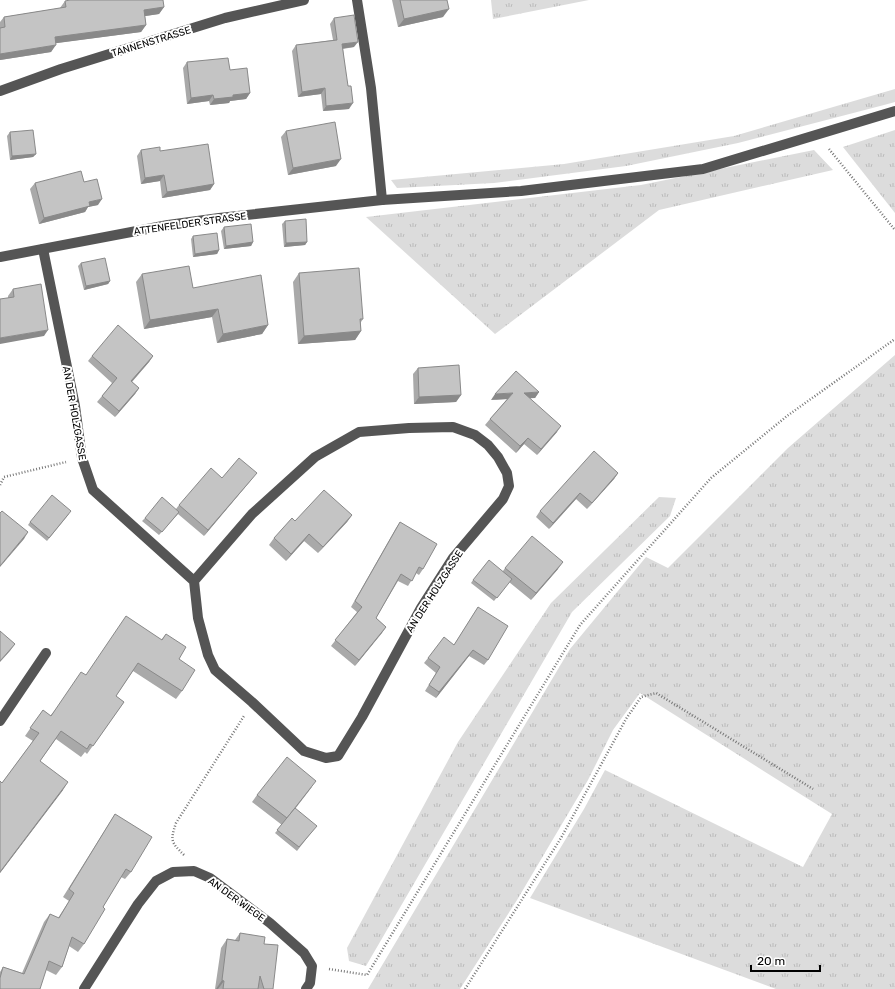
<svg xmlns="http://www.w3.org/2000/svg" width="895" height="989" font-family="Rubik,sans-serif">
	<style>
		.grass { fill: url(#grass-tufts) }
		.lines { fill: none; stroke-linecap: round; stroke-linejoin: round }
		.path { stroke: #777; stroke-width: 2.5; stroke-dasharray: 1 2; stroke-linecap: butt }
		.minor { stroke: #555; stroke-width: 10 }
		.wall { fill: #a9a9a9 }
		.shaded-wall { fill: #898989 }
		.building { fill: #c4c4c4; stroke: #898989 }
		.labels { text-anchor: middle; stroke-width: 4; stroke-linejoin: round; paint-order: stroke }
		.street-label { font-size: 10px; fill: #000; stroke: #fff }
	</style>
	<defs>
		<pattern id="grass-tufts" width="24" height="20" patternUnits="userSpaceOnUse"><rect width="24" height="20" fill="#dcdcdc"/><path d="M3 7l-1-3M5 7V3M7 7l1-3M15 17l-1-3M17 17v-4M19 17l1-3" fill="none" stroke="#bbb"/></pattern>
	</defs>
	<rect width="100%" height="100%" fill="#fff"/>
	<!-- grass -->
	<g class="grass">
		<polygon points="491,0 589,0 493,19"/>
		<polygon points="895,89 895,102 884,105 738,143 626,166 494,183 397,188 391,180 564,164 734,136"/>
		<polygon points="895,130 895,213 843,147"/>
		<polygon points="814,150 833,170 659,210 495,334 366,217 641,185"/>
		<polygon points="895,355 895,989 776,989 530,898 584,809 605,770 803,867 832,814 640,693 613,730 588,780 517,900 460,989 368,989 570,649 646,557 668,568 788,448"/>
		<polygon points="659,497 676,498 670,516 572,612 366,966 349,961 347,948 458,742 551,603"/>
	</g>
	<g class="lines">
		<!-- path -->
		<g class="path">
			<polyline points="829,149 895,230"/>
			<polyline points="0,485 4,477 66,462"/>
			<path d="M184,855C171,842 170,841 176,823L244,716"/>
			<polyline points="329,969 367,975 580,625 711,478 787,416 895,339"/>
			<polyline points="465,989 561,838 626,719 641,697 656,693 813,789"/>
		</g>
		<!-- minor -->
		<g class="minor">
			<polyline points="357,0 371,88 382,200"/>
			<polyline points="0,91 61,69 225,18 304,0"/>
			<polyline points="43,249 75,406 82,458 93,490 194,581 252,514 315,457 359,432 409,428 453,427 475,435 488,445 498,457 507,473 509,486 503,499 453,558 421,608 362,717 338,756 326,758 304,751 252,702 215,670 208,655 198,618 194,581"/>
			<polyline points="0,257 168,225 219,218 382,200 521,191 703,169 895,111"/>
			<polyline points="0,721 46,653"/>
			<polyline points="84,989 138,904 156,881 173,872 194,871 210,878 270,923 304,953 312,966 310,983 306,989"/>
		</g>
	</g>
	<!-- wall -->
	<g class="wall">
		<polygon points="392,0 447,0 443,17 398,27"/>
		<polygon points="65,1 164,7 159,14 145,16 146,25 141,32 56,43 51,52 0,60 0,22 4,17 60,8"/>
		<polygon points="334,18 354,47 343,49 349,109 323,111 321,94 298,97 292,51 296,45 333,40 330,24"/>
		<polygon points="187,62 230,70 250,93 246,99 230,101 229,103 210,105 209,101 187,104 183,68"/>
		<polygon points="286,131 336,166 288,175 281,137"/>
		<polygon points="10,132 36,154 33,157 10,160 7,136"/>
		<polygon points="141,150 160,151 214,184 210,190 162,198 160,181 141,184 137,156"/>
		<polygon points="84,182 98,205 88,207 85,212 39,224 30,189 35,183"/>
		<polygon points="285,221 307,242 305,245 284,247 282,224"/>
		<polygon points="224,227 253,242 251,246 224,249 221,231"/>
		<polygon points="193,236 219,250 217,254 193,257 191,239"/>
		<polygon points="81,263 110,281 108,284 84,290 78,266"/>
		<polygon points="299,273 363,319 361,322 361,331 355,340 298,344 293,282"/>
		<polygon points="142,274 193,288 268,325 262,334 217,343 212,317 144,329 136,282"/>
		<polygon points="13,289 44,336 8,298 8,296"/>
		<polygon points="92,356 153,356 149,362 132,382 139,388 135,394 115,417 97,402 102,396 112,383 88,361"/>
		<polygon points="418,368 461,395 456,402 414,404 413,374"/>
		<polygon points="539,392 535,398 530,398 557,432 537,455 524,444 516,453 485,425 490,419 507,399 491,400"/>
		<polygon points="618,473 614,479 587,509 576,499 549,529 536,517 540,511"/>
		<polygon points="222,478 252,479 204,536 178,514 159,535 142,521 145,518 176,509 179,505"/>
		<polygon points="69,514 47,541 28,525 30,522"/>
		<polygon points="352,515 347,522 318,553 304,541 286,561 269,545 274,538 295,521"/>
		<polygon points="400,522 423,569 419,575 416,573 408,586 398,581 376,618 386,627 355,666 331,646 357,612 351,607 396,528"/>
		<polygon points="505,568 558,569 531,600 509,582 494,601 471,583 473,580 503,571"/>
		<polygon points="478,607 488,660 484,665 469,656 436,698 425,691 436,673 424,663 428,658 454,645"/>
		<polygon points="166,634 179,659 182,691 176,699 133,671 116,696 124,702 87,754 85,752 81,757 56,739 40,761 63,790 0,873 0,781 2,783 33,741 25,736 43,710 50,716 86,675 161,640"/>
		<polygon points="312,787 292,813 314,829 297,851 275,833 282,825 252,802 257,795"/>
		<polygon points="115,814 131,872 125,879 121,877 103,907 84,944 78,952 69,946 62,967 56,975 46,970 0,989 0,972 3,967 22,973 44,922 50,914 58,918 69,901 63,897"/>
		<polygon points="240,933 264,944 273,989 215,989 221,948 227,939 235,940"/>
	</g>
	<!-- shaded-wall -->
	<g class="shaded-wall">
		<polygon points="164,7 159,14 139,17 144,10"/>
		<polygon points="449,9 443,17 398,27 404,19"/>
		<polygon points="146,25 141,32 50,44 55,37"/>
		<polygon points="358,42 354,47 338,49 342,44"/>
		<polygon points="56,45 51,52 0,60 0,54"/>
		<polygon points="325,88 321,94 298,97 302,92"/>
		<polygon points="250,93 246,99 230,101 229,103 210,105 214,99 233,95"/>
		<polygon points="213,95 209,101 187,104 191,98"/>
		<polygon points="353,103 349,109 323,111 326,106"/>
		<polygon points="36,154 33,157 10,160 12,156"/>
		<polygon points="341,159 336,166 288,175 293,168"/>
		<polygon points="164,175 160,181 141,184 145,178"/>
		<polygon points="214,184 210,190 162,198 167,192"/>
		<polygon points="102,199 98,205 88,207 85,212 39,224 44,218 89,202"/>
		<polygon points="253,242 251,246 224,249 226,246"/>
		<polygon points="307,242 305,245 284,247 286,243"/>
		<polygon points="219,250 217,254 193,257 195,254"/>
		<polygon points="110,281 108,284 84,290 86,286"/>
		<polygon points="218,309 212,317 144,329 150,320"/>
		<polygon points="268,325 262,334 217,343 223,334"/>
		<polygon points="48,330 44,336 0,344 0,338"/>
		<polygon points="361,331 355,340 298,344 304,336"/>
		<polygon points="153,356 149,362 127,387 131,381"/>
		<polygon points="139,388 135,394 115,417 119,411"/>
		<polygon points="539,392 535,398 520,399 524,393"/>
		<polygon points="513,393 508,399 491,400 495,394"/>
		<polygon points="461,395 456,402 414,404 419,397"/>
		<polygon points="561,426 557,432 537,455 541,449"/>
		<polygon points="528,438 524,444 516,453 520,446"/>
		<polygon points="257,473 252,479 204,536 208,530"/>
		<polygon points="618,473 614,479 587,509 592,503"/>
		<polygon points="580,493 576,499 549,529 553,523"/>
		<polygon points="352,515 347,522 318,553 323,547"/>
		<polygon points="28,532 24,539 0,567 0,566"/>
		<polygon points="309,534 304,541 286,561 291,554"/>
		<polygon points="563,562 558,569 531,600 536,593"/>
		<polygon points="386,627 382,633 355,666 359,660"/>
		<polygon points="15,644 10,651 0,662 0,661"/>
		<polygon points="473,650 469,656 436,698 439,692"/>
		<polygon points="68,782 63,790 0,873 0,872"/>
		<polygon points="222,980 224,981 218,989 216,989"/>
	</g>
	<!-- building -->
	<g class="building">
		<polygon points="70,0 163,0 164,7 144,10 146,25 55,37 56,45 0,54 0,28 5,27 4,17 66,7 65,1"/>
		<polygon points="400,0 447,0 449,9 404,19"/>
		<polygon points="354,15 358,42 342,44 348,86 351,86 353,103 326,106 325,88 302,92 296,45 337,40 334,18"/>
		<polygon points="228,58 230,70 247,68 250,93 233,95 233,97 214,99 213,95 191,98 187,62"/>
		<polygon points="335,122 341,159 293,168 286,131"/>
		<polygon points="33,130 36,154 12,156 10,132"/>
		<polygon points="208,144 214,184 167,192 164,175 145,178 141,150 160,147 160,151"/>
		<polygon points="81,171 84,182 97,179 102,199 89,202 90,206 44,218 35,183"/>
		<polygon points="306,219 307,242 286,243 285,221"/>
		<polygon points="251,224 253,242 226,246 224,227"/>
		<polygon points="217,233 219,250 195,254 193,236"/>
		<polygon points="105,258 110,281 86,286 81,263"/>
		<polygon points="189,266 193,288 261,275 268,325 223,334 218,309 150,320 142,274"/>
		<polygon points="359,268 363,319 360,319 361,331 304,336 299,273"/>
		<polygon points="41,284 48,330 0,338 0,299 14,297 13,289"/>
		<polygon points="118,325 153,356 131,381 139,388 119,411 102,396 117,378 92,356"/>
		<polygon points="459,365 461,395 419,397 418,368"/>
		<polygon points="516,371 539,392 524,393 561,426 541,449 528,438 520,446 490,419 513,393 495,394"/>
		<polygon points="594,451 618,473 592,503 580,493 553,523 540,511"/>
		<polygon points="239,458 257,473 208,530 179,505 211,468 222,478"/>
		<polygon points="324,490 352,515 323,547 309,534 291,554 274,538 292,518 295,521"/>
		<polygon points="52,495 71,511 49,538 30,522"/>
		<polygon points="162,497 179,512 162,532 145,518"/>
		<polygon points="2,511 28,532 0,566 0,513"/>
		<polygon points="400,522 437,544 423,569 419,567 412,581 401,574 376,618 386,627 359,660 335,640 362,607 355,601"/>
		<polygon points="532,536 563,562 536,593 505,568"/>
		<polygon points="489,560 512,579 497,598 473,580"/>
		<polygon points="478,607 508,626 488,660 473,650 439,692 429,685 440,667 428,658 444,637 454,645"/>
		<polygon points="126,616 162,640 166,634 186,647 179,659 195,670 182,691 138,663 116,696 124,702 93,746 90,744 87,749 61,731 40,761 68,782 0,872 0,781 2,783 39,733 30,728 43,710 51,716 81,672 86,675"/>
		<polygon points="0,631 15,644 0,661"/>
		<polygon points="287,757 316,781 287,818 257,795"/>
		<polygon points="295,808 317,826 299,847 277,830"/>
		<polygon points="115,814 152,837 131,872 126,869 103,907 105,909 84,944 72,937 62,967 49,961 40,989 0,989 0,978 3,967 24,974 50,914 59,918 74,893 69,889"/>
		<polygon points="240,933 265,937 264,944 278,945 273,989 264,989 260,976 258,989 223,989 224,981 222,980 227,939 239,941"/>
	</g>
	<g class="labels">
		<!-- street labels -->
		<g class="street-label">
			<text transform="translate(151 41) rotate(-17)" y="4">TANNENSTRASSE</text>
			<text transform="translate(190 223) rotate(-8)" y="4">ATTENFELDER STRASSE</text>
			<text transform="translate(75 413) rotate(80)" y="4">AN DER HOLZGASSE</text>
			<text transform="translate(434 591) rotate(-57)" y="4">AN DER HOLZGASSE</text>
			<text transform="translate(237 899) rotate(36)" y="4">AN DER WIEGE</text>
		</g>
	</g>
	<!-- scale -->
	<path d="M751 965v6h69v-6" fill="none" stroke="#000000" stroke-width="2"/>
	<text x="757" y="965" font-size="12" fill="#000000" stroke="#ffffff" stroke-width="3" paint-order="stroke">20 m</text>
</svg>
